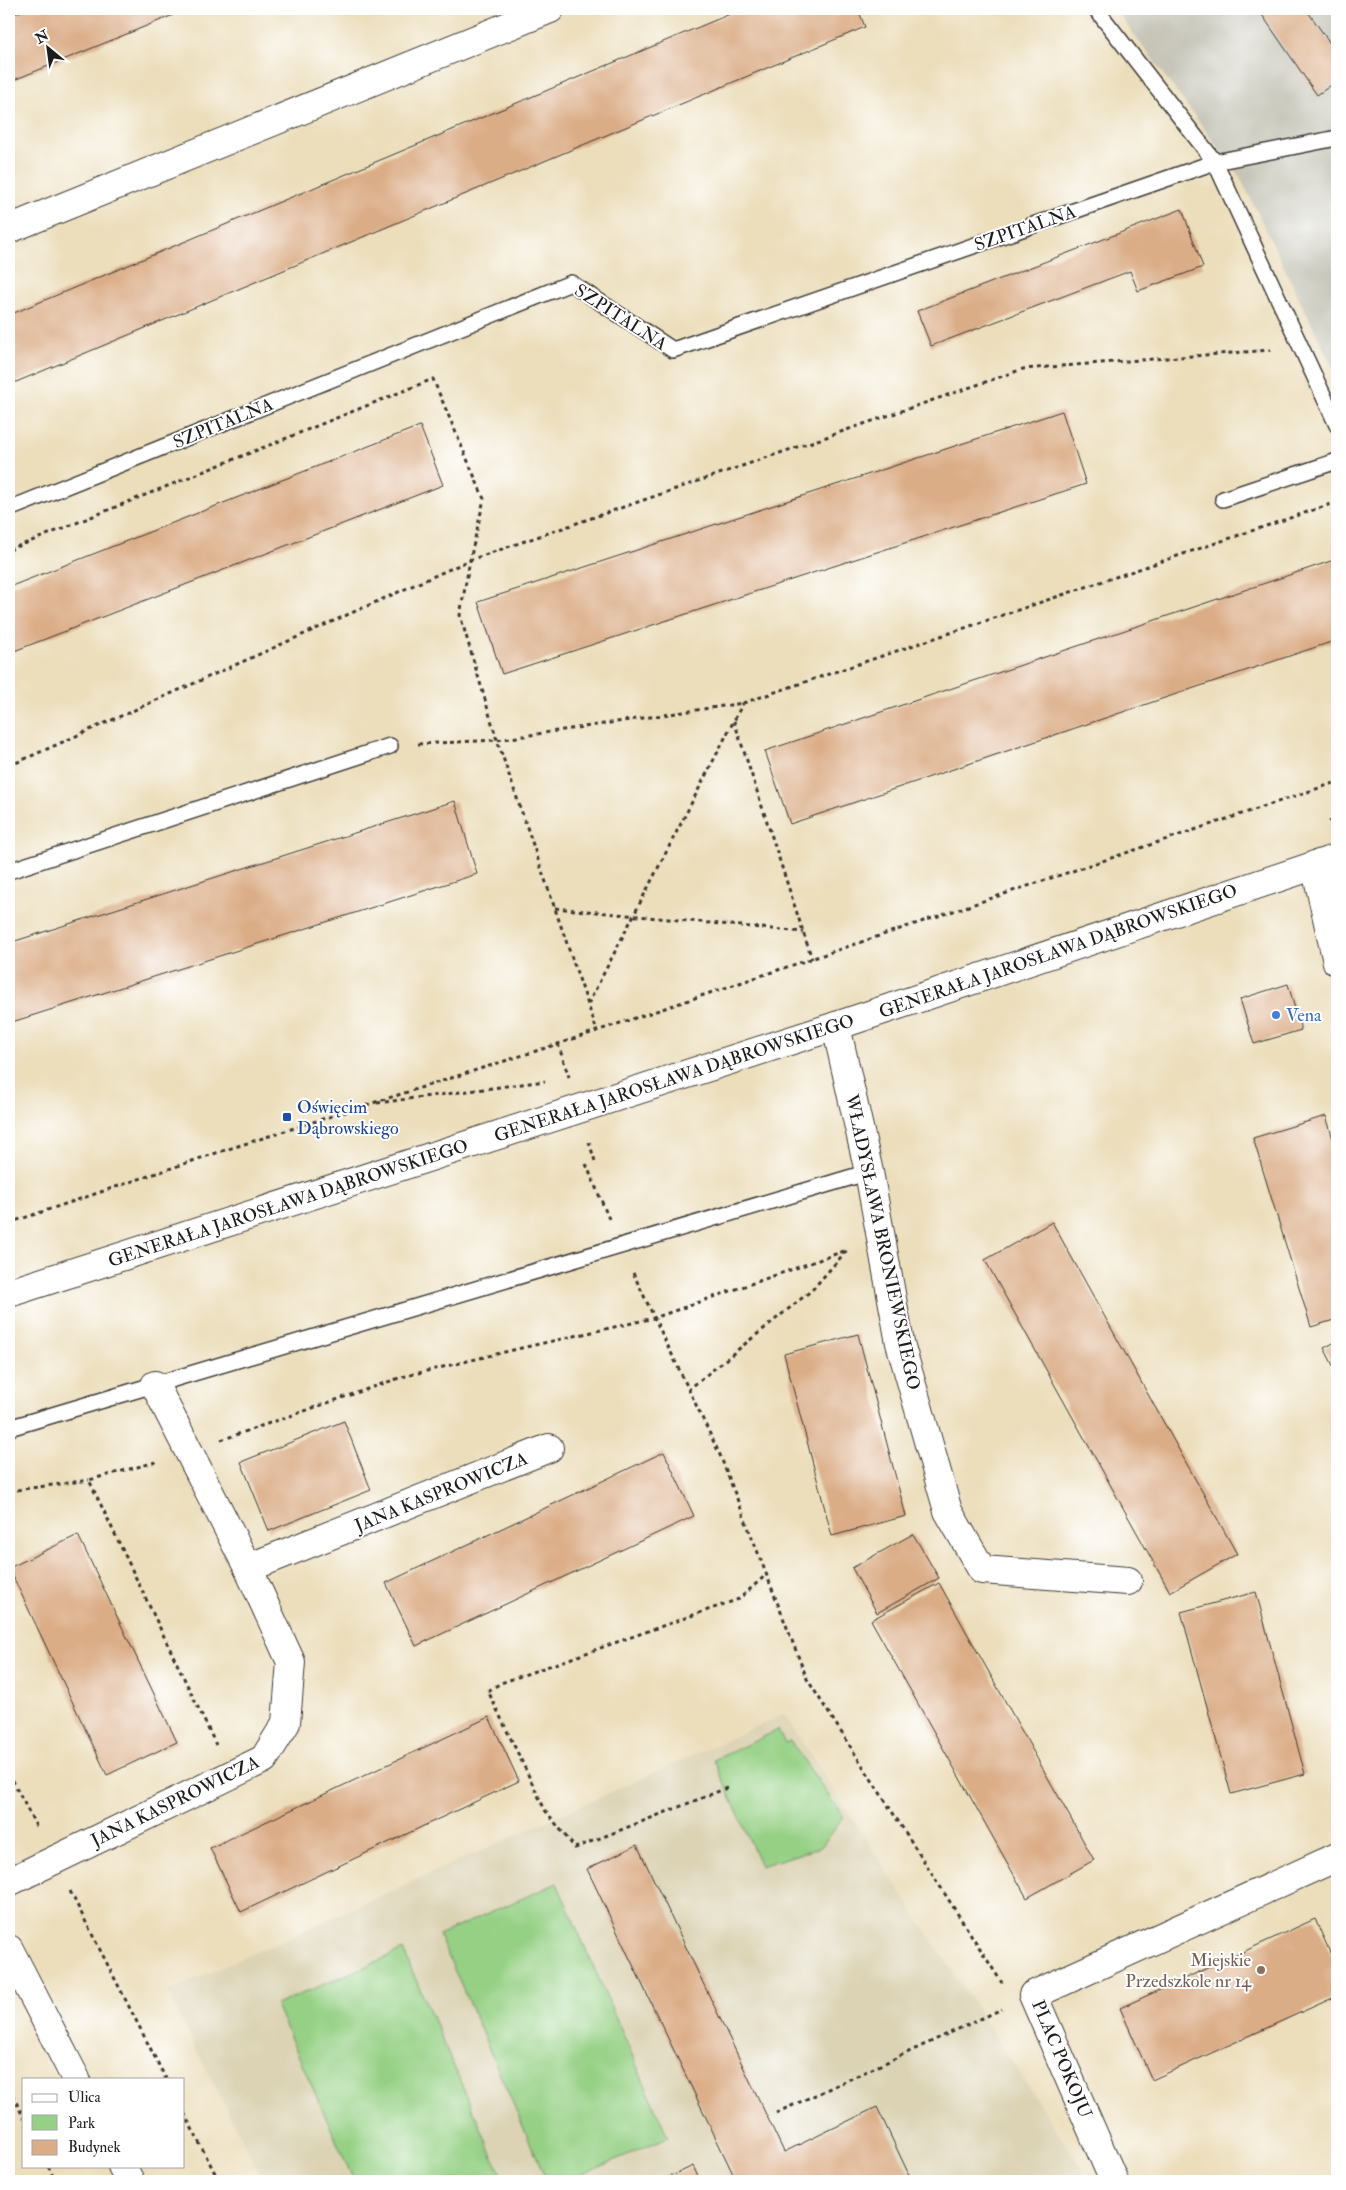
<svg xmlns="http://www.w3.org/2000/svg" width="1346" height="2190" font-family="'IM FELL Double Pica',serif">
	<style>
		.built { fill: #dcd3b4 }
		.industrial { fill: #c6c5b8 }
		.green { fill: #95d084; stroke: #587650 }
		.building { fill: #dbad87 }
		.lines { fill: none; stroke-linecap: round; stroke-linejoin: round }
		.lane-casing { stroke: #3b3934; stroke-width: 18 }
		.street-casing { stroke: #3b3934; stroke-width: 30 }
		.secondary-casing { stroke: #3b3934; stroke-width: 30 }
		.path { stroke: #3b3934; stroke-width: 3; stroke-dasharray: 4 4; stroke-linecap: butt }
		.lane { stroke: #fff; stroke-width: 15 }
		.street { stroke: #fff; stroke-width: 28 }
		.secondary { stroke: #fff; stroke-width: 28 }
		.shop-dot { fill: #3f7fe0; stroke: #fff; stroke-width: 2 }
		.transit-dot { fill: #1a4fb4; stroke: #fff; stroke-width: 2 }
		.education-dot { fill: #8d6e63; stroke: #fff; stroke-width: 2 }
		.labels { text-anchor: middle; stroke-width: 4; stroke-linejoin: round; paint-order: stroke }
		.street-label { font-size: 18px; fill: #1c1c1c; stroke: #fff }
		.shop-label { font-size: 18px; fill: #366cbe; stroke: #fff; text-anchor: start }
		.transit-label { font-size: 18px; fill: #164399; stroke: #fff; text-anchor: start }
		.education-label { font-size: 18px; fill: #785e54; stroke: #fff; text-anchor: end }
	</style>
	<rect width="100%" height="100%" fill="#fff"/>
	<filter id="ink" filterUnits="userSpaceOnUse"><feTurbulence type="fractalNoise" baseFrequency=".02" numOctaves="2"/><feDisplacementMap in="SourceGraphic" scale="10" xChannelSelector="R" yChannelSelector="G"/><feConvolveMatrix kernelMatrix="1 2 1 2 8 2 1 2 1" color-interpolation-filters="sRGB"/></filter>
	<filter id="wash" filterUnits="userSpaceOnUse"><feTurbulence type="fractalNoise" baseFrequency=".0096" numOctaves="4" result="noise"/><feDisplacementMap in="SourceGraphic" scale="20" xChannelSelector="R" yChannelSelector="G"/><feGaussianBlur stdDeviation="1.12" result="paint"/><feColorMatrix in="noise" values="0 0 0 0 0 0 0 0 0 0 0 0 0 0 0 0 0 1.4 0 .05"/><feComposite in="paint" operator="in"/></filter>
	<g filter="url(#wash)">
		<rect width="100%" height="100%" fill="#ecdebb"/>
		<!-- built -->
		<polygon class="built" points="784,1714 1090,2181 263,2181 167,1992"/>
		<!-- industrial -->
		<polygon class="industrial" points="1115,9 1337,9 1337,376 1240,177"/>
		<!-- green -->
		<g class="green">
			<polygon points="778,1730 785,1743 790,1741 844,1817 821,1847 761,1866 714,1760"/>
			<polygon points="557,1883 668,2137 567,2181 547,2181 439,1935"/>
			<polygon points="403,1950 504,2181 354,2181 276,2005"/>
		</g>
		<g id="blocks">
			<!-- building -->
			<g class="building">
				<polygon points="26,9 188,9 9,82 9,16"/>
				<polygon points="742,9 858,9 865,27 9,385 9,315"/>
				<polygon points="1258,9 1306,9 1337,53 1337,81 1317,95"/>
				<polygon points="1182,209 1203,267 1138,291 1130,271 931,346 917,311"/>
				<polygon points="1337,287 1337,299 1333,288"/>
				<polygon points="1062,411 1086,484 502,674 478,602"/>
				<polygon points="420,426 443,485 9,653 9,587"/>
				<polygon points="1337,559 1337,640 790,824 765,751"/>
				<polygon points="455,801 477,874 9,1023 9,943"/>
				<polygon points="1288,984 1301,1030 1254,1044 1240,999"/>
				<polygon points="1326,1116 1337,1152 1337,1319 1311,1327 1253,1138"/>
				<polygon points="1052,1222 1237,1554 1170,1592 985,1260"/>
				<polygon points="858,1334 906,1516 832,1536 784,1354"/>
				<polygon points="1337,1341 1337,1373 1324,1348"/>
				<polygon points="344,1421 371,1490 269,1531 241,1462"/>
				<polygon points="664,1452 694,1516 416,1646 386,1583"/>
				<polygon points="913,1534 939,1578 877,1613 852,1568"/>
				<polygon points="78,1535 177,1742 107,1775 9,1568"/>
				<polygon points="939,1583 1094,1860 1027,1898 871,1620"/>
				<polygon points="1256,1592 1305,1774 1231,1794 1181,1612"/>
				<polygon points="489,1717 519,1781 241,1912 210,1848"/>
				<polygon points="637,1845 784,2152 877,2107 912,2181 723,2181 734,2176 587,1869"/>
				<polygon points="1315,1919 1337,1968 1337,1996 1152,2080 1120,2008"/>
				<polygon points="693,2166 700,2181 661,2181"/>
			</g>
		</g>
	</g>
	<g filter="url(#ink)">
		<use href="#blocks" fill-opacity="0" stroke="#3b3934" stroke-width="1"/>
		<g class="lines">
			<!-- lane casing -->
			<g class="lane-casing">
				<g id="lane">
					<polyline points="1096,9 1215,162 1337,425"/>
					<polyline points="1223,499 1337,461"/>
					<polyline points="9,509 571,283 673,350 1215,162 1337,138"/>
					<polyline points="9,871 390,746"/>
					<polyline points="9,1428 869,1172"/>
				</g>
			</g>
			<!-- street casing -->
			<g class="street-casing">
				<g id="street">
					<polyline points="9,229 550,9"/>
					<polyline points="1315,865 1337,962"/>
					<polyline points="836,1026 869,1172 900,1343 948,1511 982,1570 1128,1581"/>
					<polyline points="248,1568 549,1448"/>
					<polyline points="9,1882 264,1759 286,1723 291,1662 248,1568 155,1385"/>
					<polyline points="1114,2181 1033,1995 1337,1857"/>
				</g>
			</g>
			<!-- secondary casing -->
			<g class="secondary-casing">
				<g id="secondary">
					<polyline points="9,1293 836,1026 1337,858"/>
					<polyline points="9,1949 76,2079"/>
					<polyline points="122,2166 130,2181"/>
				</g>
			</g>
			<!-- path -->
			<g class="path">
				<polyline points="9,550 433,379 484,499 470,560 460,615 497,740 597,1031"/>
				<polyline points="734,721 812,959"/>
				<polyline points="418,744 497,740 743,703 1337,502"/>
				<polyline points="9,766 470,560 1023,369 1271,350"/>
				<polyline points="1329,822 1337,820"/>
				<polyline points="555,908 803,932"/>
				<polyline points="588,1004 743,703"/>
				<polyline points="558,1044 569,1077"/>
				<polyline points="377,1103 545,1081"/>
				<polyline points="589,1142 595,1161"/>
				<polyline points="586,1164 609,1219"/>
				<polyline points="9,1223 216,1153 558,1044 1337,782"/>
				<polyline points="633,1273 720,1455 807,1679 1002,1983"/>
				<polyline points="221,1440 402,1377 517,1349 654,1318 847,1250 812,1290 689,1389"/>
				<polyline points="156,1462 89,1480 216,1745"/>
				<polyline points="9,1491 89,1480"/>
				<polyline points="9,1773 38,1830"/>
				<polyline points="727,1788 575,1848 545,1810 488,1691 501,1683 739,1599 767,1574"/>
				<polyline points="70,1891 166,2079"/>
				<polyline points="9,2088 24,2118"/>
				<polyline points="184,2113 219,2181"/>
				<polyline points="776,2113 1002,2009"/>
				<polyline points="48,2166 55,2181"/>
			</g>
			<!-- lane -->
			<use href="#lane" class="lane"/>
			<!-- street -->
			<use href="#street" class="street"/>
			<!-- secondary -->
			<use href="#secondary" class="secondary"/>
		</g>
	</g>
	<!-- markers -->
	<circle class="shop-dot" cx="1276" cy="1015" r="5"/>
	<rect class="transit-dot" x="282" y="1112" width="10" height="10" rx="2.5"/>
	<circle class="education-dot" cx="1261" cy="1970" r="5"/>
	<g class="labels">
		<!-- street labels -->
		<g class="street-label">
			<text transform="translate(1025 228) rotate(-19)" y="6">SZPITALNA</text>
			<text transform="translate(621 317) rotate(33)" y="6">SZPITALNA</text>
			<text transform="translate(223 423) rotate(-22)" y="6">SZPITALNA</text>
			<text transform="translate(1058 951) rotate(-19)" y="6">GENERAŁA JAROSŁAWA DĄBROWSKIEGO</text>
			<text transform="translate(674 1078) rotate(-18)" y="6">GENERAŁA JAROSŁAWA DĄBROWSKIEGO</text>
			<text transform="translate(288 1203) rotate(-18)" y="6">GENERAŁA JAROSŁAWA DĄBROWSKIEGO</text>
			<text transform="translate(883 1242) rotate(78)" y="6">WŁADYSŁAWA BRONIEWSKIEGO</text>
			<text transform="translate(441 1492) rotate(-22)" y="6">JANA KASPROWICZA</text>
			<text transform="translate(175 1801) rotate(-26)" y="6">JANA KASPROWICZA</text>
			<text transform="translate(1062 2059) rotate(67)" y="6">PLAC POKOJU</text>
		</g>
		<!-- shop labels -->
		<g class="shop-label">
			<text x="1286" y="1021">Vena</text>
		</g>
		<!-- transit labels -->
		<g class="transit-label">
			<text x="297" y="1113">Oświęcim<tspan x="297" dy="21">Dąbrowskiego</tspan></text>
		</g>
		<!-- education labels -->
		<g class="education-label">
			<text x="1251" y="1966">Miejskie<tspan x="1251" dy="21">Przedszkole nr 14</tspan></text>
		</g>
	</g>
	<!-- margin -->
	<rect width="1346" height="2190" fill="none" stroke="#fff" stroke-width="30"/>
	<!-- legend -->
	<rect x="22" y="2078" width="162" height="90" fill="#ffffff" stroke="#a4a4a4"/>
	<rect x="32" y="2094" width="25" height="8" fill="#ffffff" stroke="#a4a4a4"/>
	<text x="68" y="2102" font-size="15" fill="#1c1c1c">Ulica</text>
	<rect x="32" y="2115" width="25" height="15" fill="#95d084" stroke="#a4a4a4"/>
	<text x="68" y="2128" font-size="15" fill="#1c1c1c">Park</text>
	<rect x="32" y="2140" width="25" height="15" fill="#dbad87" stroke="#a4a4a4"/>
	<text x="68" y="2152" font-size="15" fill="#1c1c1c">Budynek</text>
	<!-- north arrow -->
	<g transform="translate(48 48) rotate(331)" stroke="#ffffff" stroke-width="4" paint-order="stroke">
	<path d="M0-4L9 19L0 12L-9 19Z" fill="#1c1c1c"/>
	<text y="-8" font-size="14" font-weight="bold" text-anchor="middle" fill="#1c1c1c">N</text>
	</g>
</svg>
